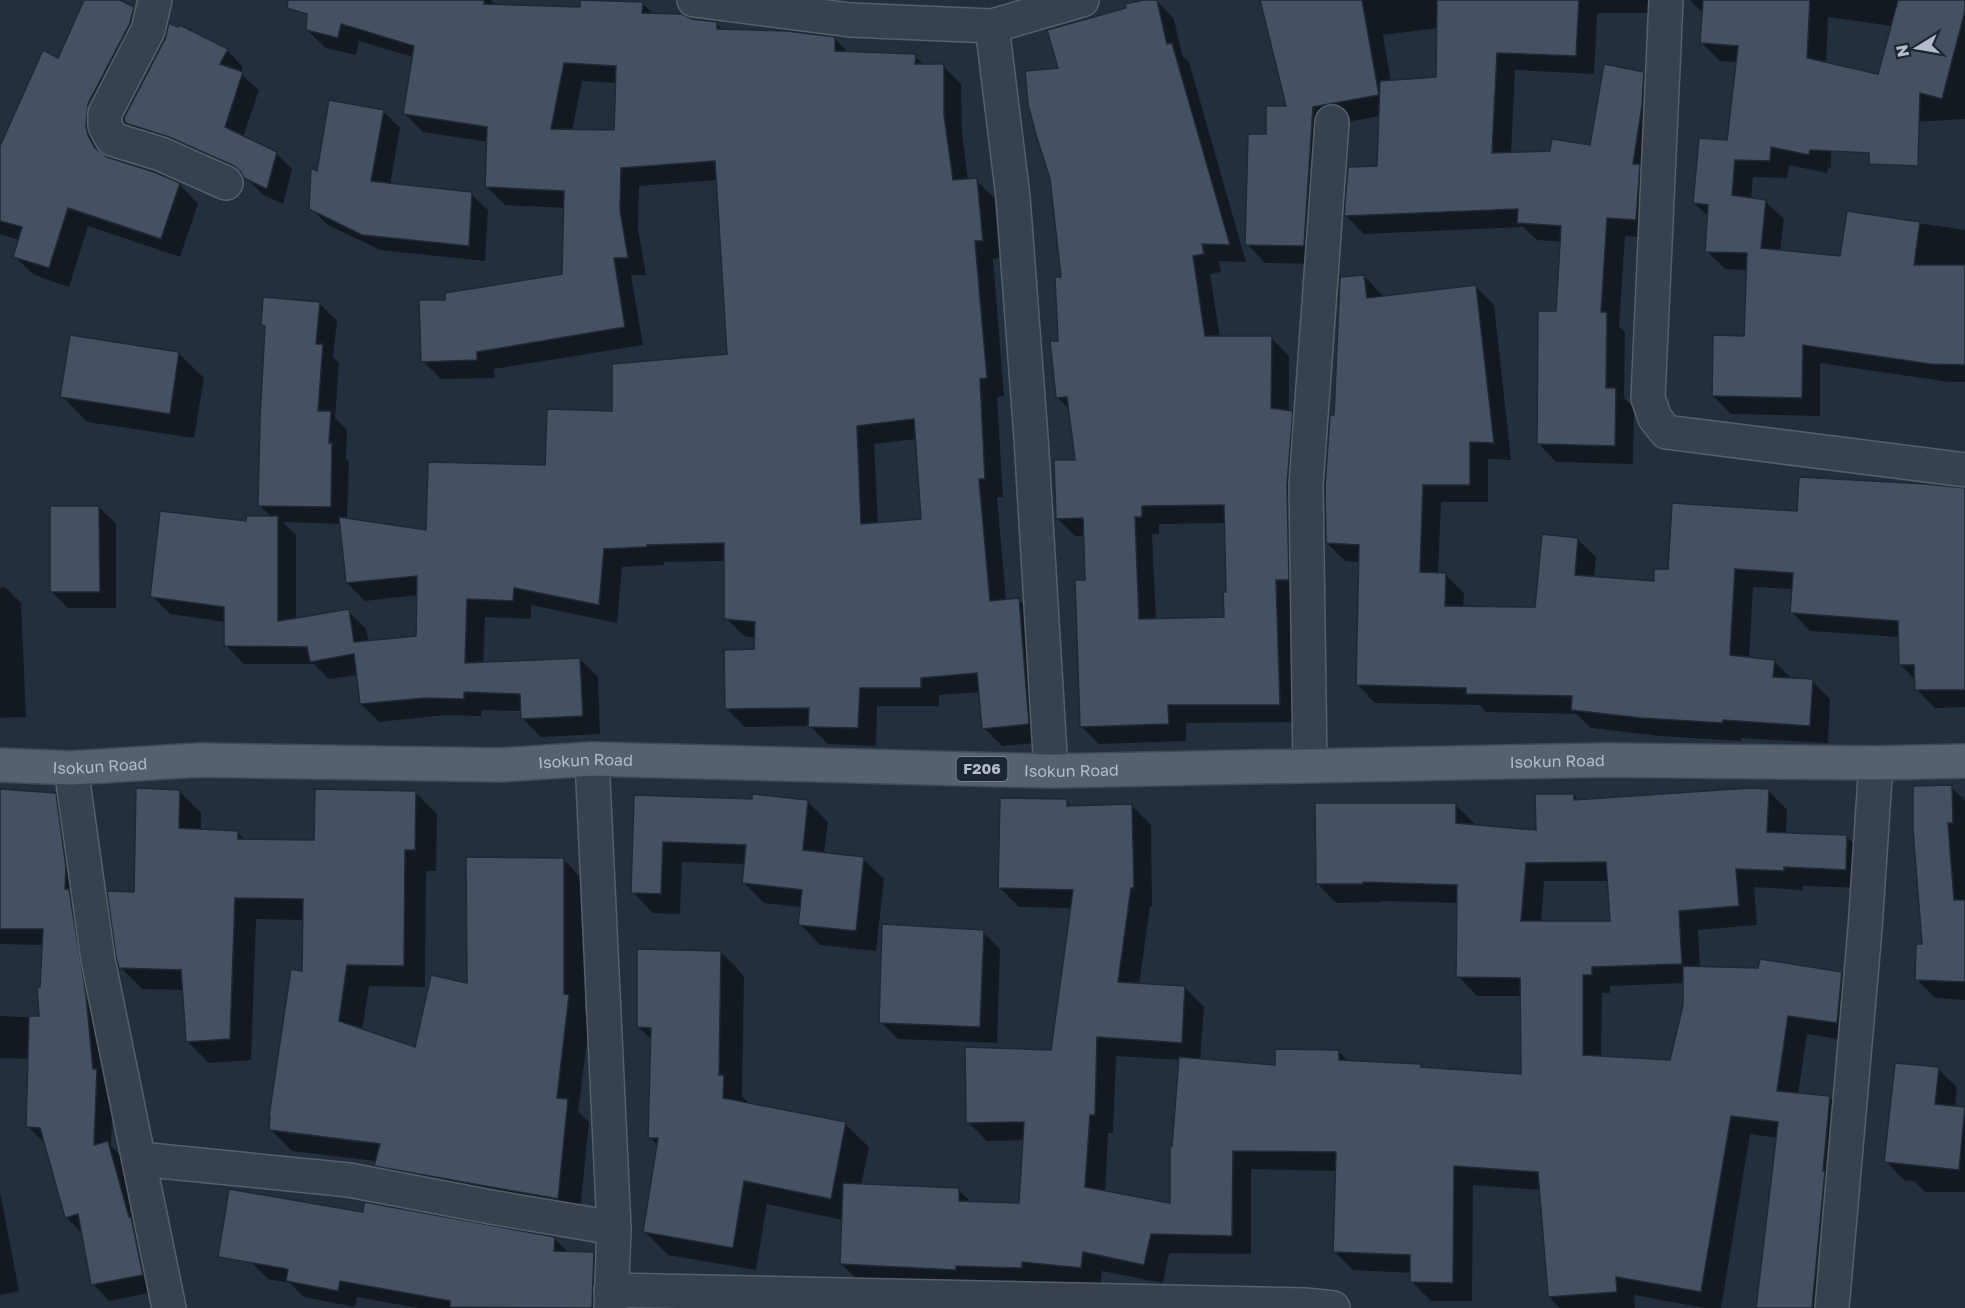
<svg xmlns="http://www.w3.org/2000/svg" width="1965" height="1308" font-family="'Golos Text',sans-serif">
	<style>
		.shadow { fill: #0007; fill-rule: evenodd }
		.building { fill: #455162; stroke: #1f2835; stroke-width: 1.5; fill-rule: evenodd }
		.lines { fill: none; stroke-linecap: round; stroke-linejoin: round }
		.minor-casing { stroke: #565f6c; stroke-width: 36 }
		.major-casing { stroke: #414a57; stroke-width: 36 }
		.minor { stroke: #38414e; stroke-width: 33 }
		.major { stroke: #56606e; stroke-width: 33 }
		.labels { text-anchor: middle; stroke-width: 6; stroke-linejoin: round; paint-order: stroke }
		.shield { fill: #1d2633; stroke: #878f9c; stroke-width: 1.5 }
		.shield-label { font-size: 15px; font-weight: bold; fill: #b4bcc9 }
		.street-label { font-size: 16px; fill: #b4bcc9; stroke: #1d2633 }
	</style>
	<rect width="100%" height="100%" fill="#242f3e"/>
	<!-- shadow -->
	<g class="shadow">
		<polygon points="86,0 117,0 133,8 153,27 105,133 107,155 109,159 179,184 198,204 180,257 88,226 69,287 34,275 14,256 19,240 0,234 0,150 58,60"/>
		<path d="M297,0H491L496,6L581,9L582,0L642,3L654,15L716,23L723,30L834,38L849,53L915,56L925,66H943L961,84L962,134L968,180H976L994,198L1000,258L993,259L1004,396L997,397L1003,497H997L1006,601L1019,600L1037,618L1047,742L1002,746L984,728L980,692L939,695V706H877L876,746L828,744L810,726L745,727L726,708L756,650V638L744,636L726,618L725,561L664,562V565L622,567L617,623L531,605V619L485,617L483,664L580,659L598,677L600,734L541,737L523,719L522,711L482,710L481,716L445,715L379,722L361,704L358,675L329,679L314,664H244L226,645V622L170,614L152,596L248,522L271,517L259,505L267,329L263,325L320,304L337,321L333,357L339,363L335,418L347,430L346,459L349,462L347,519L428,531L546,466L613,412L729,356L717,180L639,186L638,229L646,275H631L643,345L494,369L495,378L441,379L423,361L447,301L563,276L565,208L505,205L486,186L488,142L423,132L405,114L413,57L359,41L356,55L326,48L307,30L309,3ZM582,81L617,83L616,132L572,131ZM917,439L922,521L878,524L874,444ZM283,522L341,524L347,583L365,601L418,595L417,638L369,642L366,629L348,611L296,619V535Z"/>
		<path d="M1262,0H1682L1666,13H1597L1594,74L1515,70L1511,154L1551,152L1591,146L1643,73L1662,91L1654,238L1625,236L1619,326L1625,332L1624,398L1634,408L1633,464L1556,462L1538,443L1557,313L1562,242L1537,240L1523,227L1364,234L1346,216L1378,167L1380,116L1331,125L1322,264L1265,263L1247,244L1267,135L1288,107ZM1438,28L1437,78L1391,82L1383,35Z"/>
		<path d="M1690,0H1965V119L1831,127V168L1828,167L1827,173L1789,165L1787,178L1753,177L1751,199L1765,201L1784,219L1780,252L1842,258L1848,213L1965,230V382H1949L1820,363V416L1731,414L1713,396L1746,337L1748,270L1725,269L1707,251L1709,217L1694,203L1728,142L1738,62L1720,61L1702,43L1704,14ZM1828,17L1892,26L1879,75L1826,64Z"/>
		<path d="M1157,1L1174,19L1182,55L1189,62L1246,262L1219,261L1221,272L1210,274L1220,338H1271L1289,356V412H1292L1310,430L1297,722L1186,723V741L1099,744L1081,726L1087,581L1085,536H1075L1057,518L1077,461L1071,411L1057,397L1062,278L1060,70ZM1226,523L1228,593L1225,619L1156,621L1152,534H1159V524Z"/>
		<polygon points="227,50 243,67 240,73 259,90 243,137 276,153 292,169 283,204 262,194 248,180 187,153 143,139 126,123"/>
		<polygon points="331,102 384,112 400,128 390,185 471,194 488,210 485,261 380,250 328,225 311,209"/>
		<polygon points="1364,276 1382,295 1382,298 1476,287 1494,305 1511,460 1488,459 1488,502 1441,502 1438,574 1445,574 1464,593 1463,608 1536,609 1577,539 1596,557 1594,578 1655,582 1669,571 1798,513 1965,490 1965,707 1935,708 1916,689 1916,681 1900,664 1900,637 1810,631 1792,612 1793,589 1753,587 1749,659 1774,661 1792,679 1812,681 1830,699 1828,743 1741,738 1741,741 1660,736 1591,728 1576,714 1486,712 1479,705 1375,703 1357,684 1360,562 1345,561 1327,543 1335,417"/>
		<polygon points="178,353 204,378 194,438 87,422 62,396"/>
		<polygon points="99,507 116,524 116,608 68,608 51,591"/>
		<polygon points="5,587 21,603 26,717 0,718 0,588"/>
		<polygon points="1951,787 1965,800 1965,1000 1935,998 1917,980"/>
		<path d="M1768,790L1787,810L1786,834L1846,836L1865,856L1864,888L1803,886V890L1754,887L1757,925L1698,930L1700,968L1842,973L1861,992L1856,1042L1807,1034L1798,1094L1829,1097L1848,1116L1832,1308H1759L1778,1138L1750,1134L1721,1308H1705L1634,1295L1635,1308H1560L1549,1297L1541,1190L1473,1185L1472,1301H1431L1412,1282V1273L1353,1270L1334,1251L1337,1171L1251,1169V1254L1169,1253L1163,1283L1102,1271L1100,1287L1040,1281V1286L861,1283L841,1264L843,1220L767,1204L756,1270L668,1255L644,1231L658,1146L650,1137L652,1040L638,1027L721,952L744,976L742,1096L747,1101V1104L845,1124L869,1147L861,1186L958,1190L972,1203L1020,1204L1024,1140L987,1141L968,1122L1052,1052L1072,908L1019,907L1000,888L1066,801L1073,807L1132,806L1151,825L1152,906H1150L1139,985L1185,988L1204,1007L1200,1060L1276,1067L1338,1051L1349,1062L1420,1066L1423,1069L1522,1076V996H1477L1458,976V903L1382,901V902L1336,903L1317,883L1456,805L1475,824V826L1537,832L1574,795L1579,801ZM1544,881H1609L1612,922L1541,923ZM1684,983V1006L1671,1061L1601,1057L1602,993H1610V986ZM1116,1056L1181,1060L1171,1205L1105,1192L1108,1133H1113Z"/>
		<polygon points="0,791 55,794 72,811 113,1087 111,1146 124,1159 159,1291 109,1301 93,1284 83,1234 66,1217 44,1143 28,1126 30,1059 0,1058 0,1016 41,1018 44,945 0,944"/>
		<polygon points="180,792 201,813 201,830 237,832 246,841 315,842 415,792 437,814 436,871 426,871 425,987 369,986 362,1031 416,1049 468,985 563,859 584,881 585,1012 590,1018 578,1112 589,1122 579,1220 397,1187 375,1165 376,1161 292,1151 270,1129 303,973 304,920 256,919 251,1060 209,1063 187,1041 184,990 142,989 120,967 135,894"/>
		<polygon points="636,796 808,802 828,822 824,854 863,859 884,879 876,951 820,945 800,924 801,907 764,903 744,883 746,864 682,862 680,914 653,913 633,892"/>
		<polygon points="983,932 1000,949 997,1043 898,1039 881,1022"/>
		<polygon points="1938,1069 1957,1087 1955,1108 1965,1109 1965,1192 1925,1192 1914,1181 1904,1180 1886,1161"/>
		<polygon points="0,1192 19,1291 0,1295"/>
		<polygon points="364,1213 554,1238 569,1253 594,1254 610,1270 608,1308 418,1308 357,1297 355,1307 304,1297 290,1283 268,1279 251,1262"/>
	</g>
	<!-- building -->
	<g class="building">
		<polygon points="84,0 120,0 134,7 130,23 88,104 86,126 88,135 95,148 107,157 154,172 180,183 161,239 68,208 49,268 13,257 22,227 0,221 0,146 43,50 58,58"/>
		<path d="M288,0H484V4L580,7V0L643,2L642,13L682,14L692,19L717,22V29L787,31L835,37V51L916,54L915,64H944V115L953,180L977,178L983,241H975L987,378L980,379L985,479H979L990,601L1019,598L1029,724L982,729L977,673L921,678V688H860L858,728L808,727L809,708L725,709L724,650L754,649L755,622L724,619V543L647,545V547L604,549L599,605L514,588L513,601L467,599L465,663L580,658L583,716L521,719L520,694L464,692V699L425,698L360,704L354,654L310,662L307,647L224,646V607L150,597L160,511L246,521V516H278V621L349,609L354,642L416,636L417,576L346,583L339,517L426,530L428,462L545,465L547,409L612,411V364L727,354L715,161L621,168L620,210L628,258H614L625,327L477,352V360L421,362L419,300H445V293L562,274L564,191L485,187L487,127L403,114L414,46L341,24L338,38L306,30L307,14L287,8ZM564,63L616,66L614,130L551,129ZM914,419L921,519L861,524L857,426Z"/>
		<path d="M1144,0H1157L1167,44L1172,43L1230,245L1202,244L1204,254L1193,256L1205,336H1272L1271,408L1293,411L1287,485L1289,580H1276L1280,705H1168L1169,724L1080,727L1075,580H1085L1083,518L1056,519L1054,460H1075L1067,397L1056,398L1050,341H1058L1055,277H1061L1050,179L1036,135L1028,104L1025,71L1058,68L1047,30L1126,8L1125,4ZM1224,505L1226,592H1223L1224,617L1139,619L1135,517H1142V506Z"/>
		<polygon points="1260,0 1362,0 1379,95 1313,107 1304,246 1245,245 1248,134 1266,134 1266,106 1286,106"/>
		<polygon points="1437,0 1579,0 1576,56 1497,53 1492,153 1550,151 1552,139 1590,145 1604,64 1644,72 1642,105 1633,164 1640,164 1636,220 1607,218 1601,312 1607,312 1606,388 1616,388 1615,446 1537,444 1538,311 1556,311 1561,226 1517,223 1518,209 1344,216 1348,167 1377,166 1380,81 1436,77"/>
		<polygon points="1703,0 1810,0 1807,58 1878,74 1898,0 1965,0 1965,11 1942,99 1920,93 1918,166 1869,164 1869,153 1810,150 1809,155 1771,147 1770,161 1735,160 1732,195 1766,200 1761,248 1840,256 1847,211 1920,222 1914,265 1965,265 1965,365 1930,364 1803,345 1802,398 1712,396 1713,335 1744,336 1747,253 1705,252 1708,205 1693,203 1699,138 1727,140 1738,46 1700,43"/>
		<polygon points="169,23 178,27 180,25 228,49 220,64 243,72 225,127 277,152 267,189 244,178 241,172 234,166 169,137 125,123 124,118 165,39"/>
		<polygon points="329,100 384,110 371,181 472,192 469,246 362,235 309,209 311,168 317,171"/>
		<polygon points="1364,275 1367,298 1476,285 1494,443 1470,442 1470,485 1423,485 1420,572 1446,573 1445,606 1535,607 1542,534 1578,538 1575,575 1654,581 1654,569 1668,569 1672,503 1797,511 1799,477 1926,484 1965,488 1965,690 1915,690 1914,665 1899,665 1898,621 1790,613 1793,573 1735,569 1730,655 1775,660 1773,677 1813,679 1810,726 1723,720 1723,723 1641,718 1571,710 1572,696 1466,694 1466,688 1356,685 1359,545 1326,543 1325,486 1330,415 1334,415 1340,277"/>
		<polygon points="263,297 320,302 316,344 323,344 318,411 331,411 329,443 332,443 331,507 258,506 260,418 265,326 261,325"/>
		<polygon points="70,335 179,352 170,414 60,397"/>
		<polygon points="50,506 99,506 100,592 50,592"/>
		<polygon points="1952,785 1953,823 1948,823 1954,900 1965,900 1965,982 1915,980 1916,944 1922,944 1913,830 1913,786"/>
		<polygon points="136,788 180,790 179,828 238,831 238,839 314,840 315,789 416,791 415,850 405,850 404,966 347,965 339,1021 415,1047 431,975 467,983 466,857 564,858 564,994 569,995 557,1098 568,1099 558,1199 374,1166 380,1144 269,1130 270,1116 269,1116 291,969 302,971 303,899 235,898 230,1039 186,1042 181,970 119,968 116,957 107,891 134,892"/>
		<path d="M1750,788L1769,789L1767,832L1847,835L1846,870L1784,867V871L1736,869L1739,906L1679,911L1682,964L1592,967V975H1583V1055L1670,1060L1683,1005V966L1758,968L1760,959L1842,972L1837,1023L1788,1016L1777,1091L1830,1096L1823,1171H1825L1812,1308H1756L1778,1122L1731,1116L1701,1292L1616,1277L1617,1292L1548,1297L1538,1172L1454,1166L1453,1283L1410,1282V1255L1333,1252L1336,1152L1233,1151L1232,1236L1151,1234L1144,1265L1083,1252L1081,1268L1022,1262V1268L956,1266V1270L840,1264L843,1183L959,1188V1201L1019,1203L1024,1122L966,1123L965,1047L1051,1050L1073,890L998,888L1000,798L1067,799V806L1132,804L1134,888H1131L1118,982L1185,986L1182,1043L1097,1037L1095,1115H1090L1085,1187L1170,1203V1146H1172L1179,1057L1275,1065V1049L1339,1050V1060L1421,1064V1067L1521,1074L1520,978L1456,977L1457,885L1363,882V884H1316L1315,803H1456V823L1536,830L1535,794H1574V800ZM1606,862L1610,921H1521L1526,863Z"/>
		<polygon points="0,789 56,793 66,867 65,889 69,889 86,995 93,1069 97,1069 94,1145 108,1141 129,1217 131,1217 143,1275 91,1285 78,1214 65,1218 40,1128 26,1127 29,1016 39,1016 37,987 40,987 43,929 0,929"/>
		<polygon points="752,794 808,800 803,850 864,857 856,931 798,925 802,890 742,883 746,845 663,842 661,894 631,893 634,795 752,799"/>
		<polygon points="882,924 984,930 980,1027 879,1023"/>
		<polygon points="637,949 721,951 719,1075 724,1075 723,1098 846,1122 831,1199 744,1181 733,1248 643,1232 658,1138 648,1138 651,1028 637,1027"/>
		<polygon points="1895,1063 1939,1067 1935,1104 1965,1107 1959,1170 1884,1162"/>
		<polygon points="229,1189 363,1212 364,1202 555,1237 554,1251 594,1252 592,1308 450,1307 450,1301 340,1281 338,1291 286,1281 288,1269 218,1257"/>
	</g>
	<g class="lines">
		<!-- minor casing -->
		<g class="minor-casing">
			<g id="minor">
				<polyline points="155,0 148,30 105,113 105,126 112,139 161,154 226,183"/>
				<polyline points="694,0 850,20 992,26 1082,0"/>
				<polyline points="1666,0 1648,398 1655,418 1666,432 1965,470"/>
				<polyline points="992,26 1013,197 1031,438 1051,771"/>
				<polyline points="592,759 614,1228 611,1308"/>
				<polyline points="1310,765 1306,485 1332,122"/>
				<polyline points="71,768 98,960 169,1308"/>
				<polyline points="139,1159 349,1180 491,1207 614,1228"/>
				<polyline points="611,1290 1305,1305 1333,1308"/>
				<polyline points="1832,1308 1865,929 1876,763"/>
			</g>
		</g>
		<!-- major casing -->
		<g class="major-casing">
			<g id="major">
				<path id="s1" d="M0,765L71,768L199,760L501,765L592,759L1051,771L1606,760L1876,763L1965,761"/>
			</g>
		</g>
		<!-- minor -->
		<use href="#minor" class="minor"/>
		<!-- major -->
		<use href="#major" class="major"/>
	</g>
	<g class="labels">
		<!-- shield labels -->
		<rect class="shield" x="956.5" y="757" width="51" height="24" rx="4.5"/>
		<g class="shield-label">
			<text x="982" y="774">F206</text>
		</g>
		<!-- street labels -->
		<g class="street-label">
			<text dy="6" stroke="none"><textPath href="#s1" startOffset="586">Isokun Road</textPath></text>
			<text dy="6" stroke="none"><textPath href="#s1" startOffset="1558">Isokun Road</textPath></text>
			<text dy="6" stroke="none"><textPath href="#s1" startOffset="100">Isokun Road</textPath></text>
			<text dy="6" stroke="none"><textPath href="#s1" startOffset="1072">Isokun Road</textPath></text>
		</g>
	</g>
	<!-- north arrow -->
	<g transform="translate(1917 48) rotate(259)" stroke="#1d2633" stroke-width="4.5" paint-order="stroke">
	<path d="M0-4.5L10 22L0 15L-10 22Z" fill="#b4bcc9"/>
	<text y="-9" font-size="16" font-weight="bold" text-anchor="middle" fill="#b4bcc9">N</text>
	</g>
</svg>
